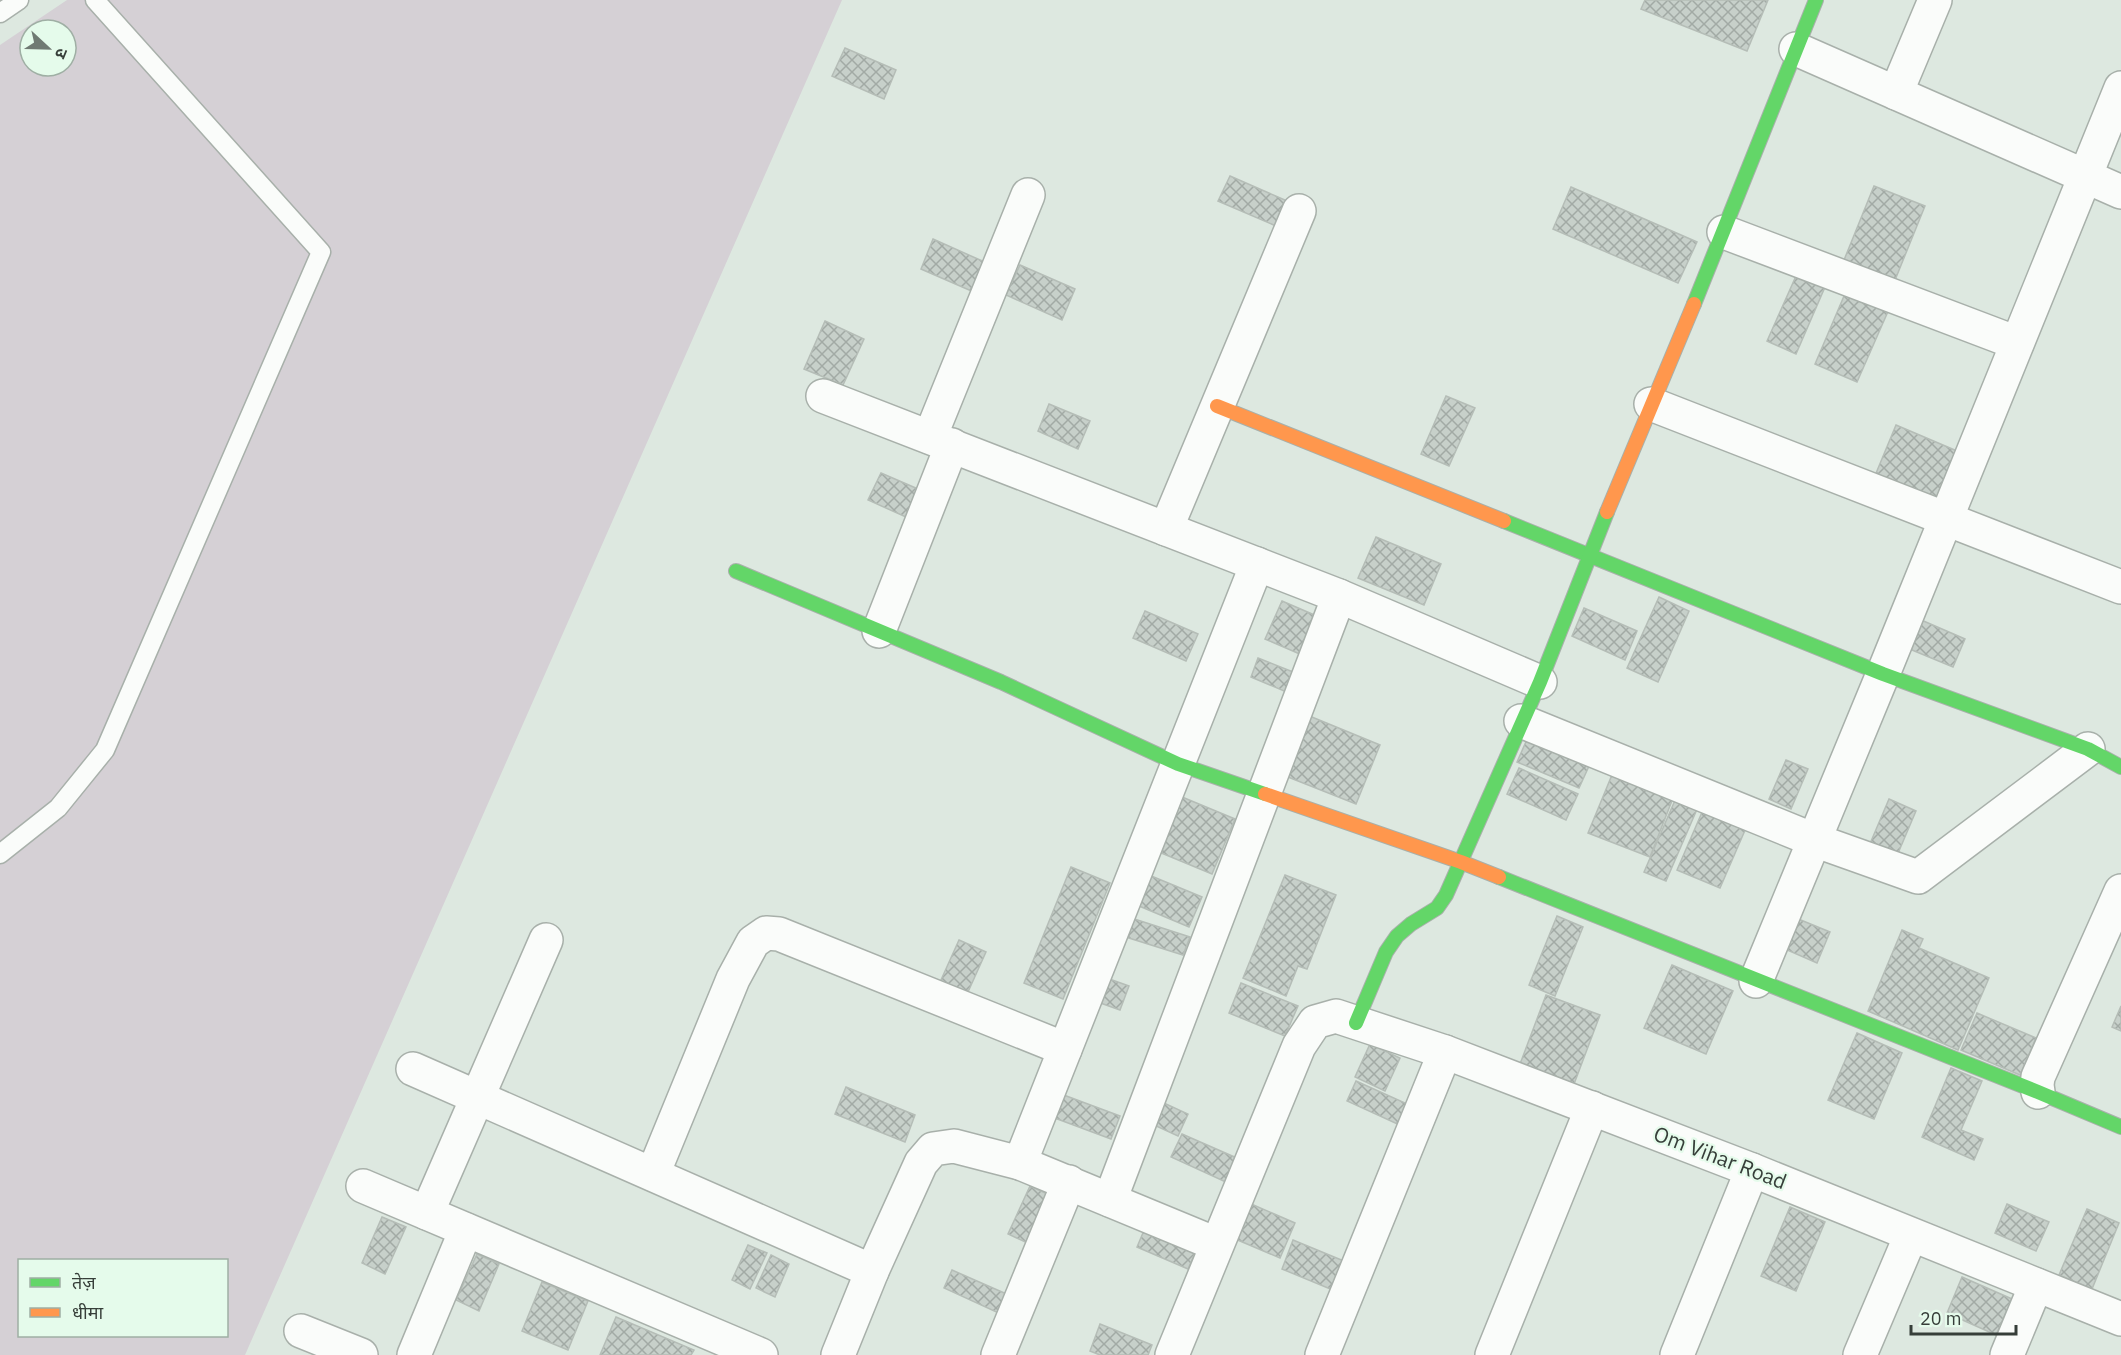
<svg xmlns="http://www.w3.org/2000/svg" width="2121" height="1355" font-family="'IBM Plex Sans','Noto Sans Devanagari',sans-serif">
	<style>
		.green { fill: #d5d0d5; fill-rule: evenodd }
		.building { fill: url(#building-cross-hatch); stroke: #b5bdb7; stroke-width: 1.5 }
		.lines { fill: none; stroke-linecap: round; stroke-linejoin: round }
		.lane-casing { stroke: #a8b0aa; stroke-width: 21 }
		.street-casing { stroke: #a8b0aa; stroke-width: 36 }
		.fast-casing { stroke: #a8b0aa; stroke-width: 16 }
		.slow-casing { stroke: #a8b0aa; stroke-width: 16 }
		.lane { stroke: #fafcfa; stroke-width: 18 }
		.street { stroke: #fafcfa; stroke-width: 33 }
		.fast { stroke: #63d668; stroke-width: 14 }
		.slow { stroke: #ff974d; stroke-width: 14 }
		.labels { text-anchor: middle; stroke-width: 4.5; stroke-linejoin: round; paint-order: stroke }
		.street-label { font-size: 21px; fill: #363e39; stroke: #e5fbeb }
	</style>
	<defs>
		<pattern id="building-cross-hatch" width="8" height="8" patternUnits="userSpaceOnUse" patternTransform="scale(1.5)"><rect width="8" height="8" fill="#c7d0ca"/><path d="M0 0l8 8M0 8l8-8" fill="none" stroke="#a2aaa5"/></pattern>
	</defs>
	<rect width="100%" height="100%" fill="#dde8e0"/>
	<!-- green -->
	<path class="green" d="M67,0H842L245,1355H0V45ZM30,30H66V66H30ZM20,1260H226V1336H20Z"/>
	<!-- building -->
	<g class="building">
		<polygon points="1645,0 1768,0 1747,51 1641,9"/>
		<polygon points="845,48 896,70 884,99 832,76"/>
		<polygon points="1230,176 1287,201 1276,226 1218,201"/>
		<polygon points="1874,186 1925,206 1893,285 1842,265"/>
		<polygon points="1571,187 1697,242 1678,283 1553,229"/>
		<polygon points="933,239 989,264 976,293 921,269"/>
		<polygon points="1020,265 1075,289 1062,320 1006,295"/>
		<polygon points="1800,267 1828,280 1796,354 1767,341"/>
		<polygon points="1847,289 1890,307 1857,382 1815,364"/>
		<polygon points="825,321 864,339 843,385 804,369"/>
		<polygon points="1446,396 1475,408 1449,466 1421,454"/>
		<polygon points="1049,404 1090,421 1078,449 1038,431"/>
		<polygon points="1896,425 1964,454 1941,507 1874,478"/>
		<polygon points="881,473 918,489 906,517 868,500"/>
		<polygon points="1376,537 1441,564 1424,605 1358,578"/>
		<polygon points="1659,597 1689,611 1658,682 1627,668"/>
		<polygon points="1282,601 1319,617 1302,655 1265,639"/>
		<polygon points="1584,608 1637,631 1625,660 1572,636"/>
		<polygon points="1145,611 1198,634 1186,661 1133,638"/>
		<polygon points="1912,616 1965,639 1953,667 1900,645"/>
		<polygon points="1258,658 1298,674 1289,693 1251,677"/>
		<polygon points="1307,715 1380,745 1356,804 1283,775"/>
		<polygon points="1528,737 1590,764 1579,788 1517,762"/>
		<polygon points="1786,760 1808,769 1791,809 1769,799"/>
		<polygon points="1519,768 1578,794 1566,820 1507,794"/>
		<polygon points="1614,770 1675,793 1650,857 1588,833"/>
		<polygon points="1170,792 1235,819 1212,874 1147,847"/>
		<polygon points="1676,798 1698,807 1666,881 1644,872"/>
		<polygon points="1889,799 1916,811 1893,865 1866,853"/>
		<polygon points="1703,810 1746,828 1720,888 1677,870"/>
		<polygon points="1071,867 1110,883 1063,999 1024,983"/>
		<polygon points="1144,873 1202,897 1189,927 1132,903"/>
		<polygon points="1285,875 1336,895 1307,969 1298,966 1286,996 1243,978"/>
		<polygon points="1122,915 1190,937 1183,955 1116,934"/>
		<polygon points="1557,916 1583,927 1555,996 1529,985"/>
		<polygon points="1791,916 1830,932 1817,963 1778,946"/>
		<polygon points="1902,930 1923,939 1919,948 1989,978 1958,1050 1868,1011"/>
		<polygon points="959,940 986,952 963,1003 936,991"/>
		<polygon points="1672,965 1733,991 1706,1054 1644,1028"/>
		<polygon points="1101,976 1129,986 1120,1010 1092,1000"/>
		<polygon points="1241,983 1298,1006 1285,1036 1229,1013"/>
		<polygon points="1546,995 1600,1015 1571,1092 1517,1072"/>
		<polygon points="2121,1006 2121,1031 2112,1027"/>
		<polygon points="1977,1013 2036,1038 2020,1075 1961,1050"/>
		<polygon points="1857,1033 1902,1053 1874,1119 1828,1100"/>
		<polygon points="1370,1044 1400,1058 1385,1091 1355,1077"/>
		<polygon points="1951,1068 1982,1081 1961,1130 1983,1139 1974,1160 1922,1137"/>
		<polygon points="1356,1081 1414,1107 1404,1127 1347,1101"/>
		<polygon points="846,1087 915,1115 905,1142 835,1114"/>
		<polygon points="1053,1091 1120,1116 1111,1139 1044,1114"/>
		<polygon points="1153,1098 1188,1114 1178,1136 1143,1120"/>
		<polygon points="1182,1134 1239,1159 1228,1183 1171,1157"/>
		<polygon points="1030,1186 1054,1197 1032,1245 1008,1234"/>
		<polygon points="1242,1200 1295,1223 1280,1258 1226,1235"/>
		<polygon points="2007,1204 2049,1222 2036,1251 1995,1233"/>
		<polygon points="1790,1207 1825,1222 1796,1291 1761,1276"/>
		<polygon points="2087,1209 2119,1223 2092,1289 2059,1275"/>
		<polygon points="382,1217 406,1227 385,1274 362,1263"/>
		<polygon points="1145,1228 1196,1251 1188,1269 1137,1247"/>
		<polygon points="1293,1240 1351,1264 1340,1293 1282,1269"/>
		<polygon points="748,1245 767,1253 750,1289 732,1280"/>
		<polygon points="477,1254 499,1264 479,1311 456,1300"/>
		<polygon points="771,1255 789,1264 775,1297 756,1288"/>
		<polygon points="952,1270 1011,1296 1003,1315 944,1288"/>
		<polygon points="1962,1277 2012,1299 1996,1335 1947,1313"/>
		<polygon points="542,1282 588,1301 568,1350 522,1331"/>
		<polygon points="616,1317 694,1350 691,1355 600,1355"/>
		<polygon points="1100,1324 1152,1345 1148,1355 1100,1355 1090,1351"/>
	</g>
	<g class="lines">
		<!-- lane casing -->
		<g class="lane-casing">
			<g id="lane">
				<polyline points="0,13 19,0"/>
				<polyline points="0,854 58,808 105,750 321,252 95,0"/>
			</g>
		</g>
		<!-- street casing -->
		<g class="street-casing">
			<g id="street">
				<polyline points="1796,49 2121,192"/>
				<polyline points="1896,93 1935,0"/>
				<polyline points="1724,232 2017,343"/>
				<polyline points="823,396 1339,596 1540,682"/>
				<polyline points="1651,404 2121,587"/>
				<polyline points="930,437 1028,195"/>
				<polyline points="1166,529 1299,211"/>
				<polyline points="879,631 952,445"/>
				<polyline points="1521,721 1814,840 1918,877 2088,749"/>
				<polyline points="1756,981 1883,674 2121,88"/>
				<polyline points="413,1069 872,1271"/>
				<polyline points="2038,1092 2037,1085 2038,1077 2121,891"/>
				<polyline points="1020,1163 1257,564"/>
				<polyline points="653,1174 733,979 753,942 766,933 779,934 1065,1049"/>
				<polyline points="363,1186 761,1355"/>
				<polyline points="1110,1200 1339,596"/>
				<polyline points="427,1213 546,940"/>
				<polyline points="301,1331 361,1355"/>
				<polyline points="414,1355 466,1230"/>
				<polyline points="838,1355 872,1271 921,1163 933,1149 954,1146 1020,1163 1216,1244"/>
				<polyline points="998,1355 1069,1182"/>
				<polyline points="1172,1355 1299,1046 1315,1022 1336,1016 1445,1052 1752,1170 2121,1319"/>
				<polyline points="1322,1355 1445,1052"/>
				<polyline points="1492,1355 1592,1108"/>
				<polyline points="1677,1355 1752,1170"/>
				<polyline points="1860,1355 1911,1235"/>
				<polyline points="2007,1355 2036,1285"/>
			</g>
		</g>
		<!-- fast casing -->
		<g class="fast-casing">
			<g id="fast">
				<polyline points="1694,304 1816,0"/>
				<polyline points="1504,521 1883,674 2088,749 2121,767"/>
				<polyline points="736,571 1001,682 1178,764 1265,794"/>
				<polyline points="1499,877 2038,1092 2121,1127"/>
				<polyline points="1356,1023 1386,952 1397,936 1411,924 1437,908 1446,895 1540,682 1607,512"/>
			</g>
		</g>
		<!-- slow casing -->
		<g class="slow-casing">
			<g id="slow">
				<polyline points="1217,406 1504,521"/>
				<polyline points="1607,512 1694,304"/>
				<polyline points="1265,794 1461,862 1499,877"/>
			</g>
		</g>
		<!-- lane -->
		<use href="#lane" class="lane"/>
		<!-- street -->
		<use href="#street" class="street"/>
		<!-- fast -->
		<use href="#fast" class="fast"/>
		<!-- slow -->
		<use href="#slow" class="slow"/>
	</g>
	<g class="labels">
		<!-- street labels -->
		<g class="street-label">
			<text transform="translate(1720 1158) rotate(21)" y="7">Om Vihar Road</text>
		</g>
	</g>
	<!-- legend -->
	<rect x="18" y="1259" width="210" height="78" fill="#e5fbeb" stroke="#9fafa4" stroke-width="1.5"/>
	<rect x="30" y="1278" width="30" height="9" fill="#63d668" stroke="#9fafa4" stroke-width="1.5"/>
	<text x="72" y="1289" font-size="18" fill="#363e39">तेज़</text>
	<rect x="30" y="1308" width="30" height="9" fill="#ff974d" stroke="#9fafa4" stroke-width="1.5"/>
	<text x="72" y="1319" font-size="18" fill="#363e39">धीमा</text>
	<!-- north arrow -->
	<g transform="translate(48 48) rotate(112)"><circle r="28" fill="#e5fbeb" stroke="#9fafa4" stroke-width="1.5"/>
	<path d="M0-4.5L10 22L0 15L-10 22Z" fill="#707a73"/>
	<text y="-9" font-size="16" font-weight="bold" text-anchor="middle" fill="#363e39">उ</text>
	</g>
	<!-- scale -->
	<path d="M1911 1325v9h105v-9" fill="none" stroke="#363e39" stroke-width="3"/>
	<text x="1920" y="1325" font-size="18" fill="#363e39" stroke="#e5fbeb" stroke-width="4.5" paint-order="stroke">20 m</text>
</svg>
